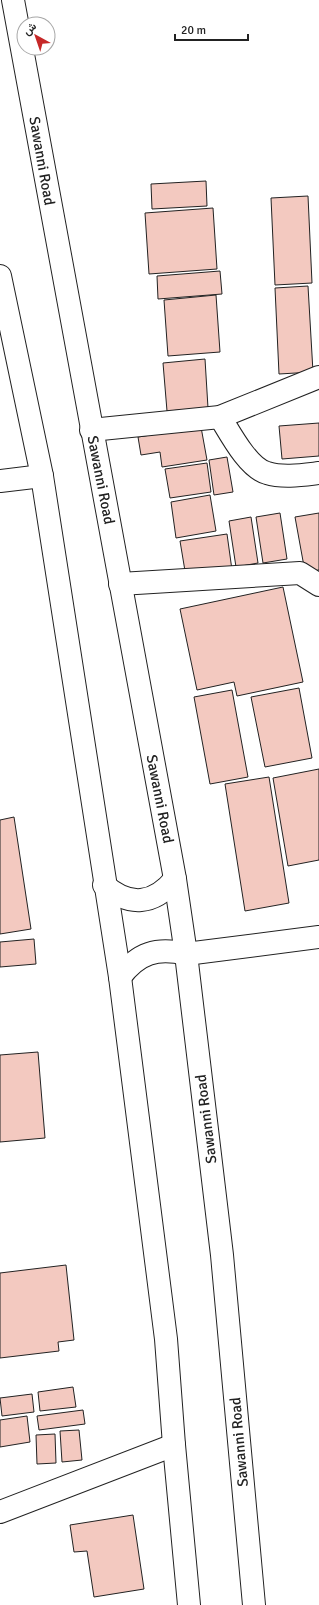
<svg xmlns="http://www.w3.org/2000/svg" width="319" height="1605" font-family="Signika,Vazirmatn,sans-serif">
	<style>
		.building { fill: #f3c9c0; stroke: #222 }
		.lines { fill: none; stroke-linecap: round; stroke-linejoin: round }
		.minor-casing { stroke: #222; stroke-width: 24 }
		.highway-casing { stroke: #222; stroke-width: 24 }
		.minor { stroke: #fff; stroke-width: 22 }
		.highway { stroke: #fff; stroke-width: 22 }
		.labels { text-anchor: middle; stroke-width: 3; stroke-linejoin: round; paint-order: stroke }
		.street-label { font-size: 15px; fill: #222; stroke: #fff }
	</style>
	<rect width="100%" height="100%" fill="#fff"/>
	<!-- building -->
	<g class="building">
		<polygon points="206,181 207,206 152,209 151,184"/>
		<polygon points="308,196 312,283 275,285 271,198"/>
		<polygon points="213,208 217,269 149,274 145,213"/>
		<polygon points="220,271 222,294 158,299 157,276"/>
		<polygon points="308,286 313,372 279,374 275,288"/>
		<polygon points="216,295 220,352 168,356 164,300"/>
		<polygon points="205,359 208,408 167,411 163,363"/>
		<polygon points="319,423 319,456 282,459 279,426"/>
		<polygon points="201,427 207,460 162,467 160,452 141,455 138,437"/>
		<polygon points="227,457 233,492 214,495 209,460"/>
		<polygon points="207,463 211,492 170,498 165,469"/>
		<polygon points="210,495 216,531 176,538 171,502"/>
		<polygon points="280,513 287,559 263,563 256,517"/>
		<polygon points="319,513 319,570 305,572 295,517"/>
		<polygon points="251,517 258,563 236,567 229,521"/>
		<polygon points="227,534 232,570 186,577 180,541"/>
		<polygon points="283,587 303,682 237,696 234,682 197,690 180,609"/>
		<polygon points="299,688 312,758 265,767 251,697"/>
		<polygon points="232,690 248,777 210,784 194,697"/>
		<polygon points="319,769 319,860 288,866 273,778"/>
		<polygon points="269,777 289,903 245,911 225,784"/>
		<polygon points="14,817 31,929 0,934 0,820"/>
		<polygon points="34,939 36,964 0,967 0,942"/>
		<polygon points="38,1052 45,1138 0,1142 0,1055"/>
		<polygon points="66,1265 74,1340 58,1342 59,1351 0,1358 0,1273"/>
		<polygon points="73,1387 76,1407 40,1411 38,1392"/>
		<polygon points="32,1394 34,1412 2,1416 0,1398"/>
		<polygon points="83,1410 85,1424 39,1430 37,1416"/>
		<polygon points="27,1416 30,1442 0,1447 0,1420"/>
		<polygon points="79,1430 82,1460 62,1462 60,1431"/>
		<polygon points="55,1434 56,1463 37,1464 36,1435"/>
		<polygon points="133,1515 144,1589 94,1597 87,1551 74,1552 70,1525"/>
	</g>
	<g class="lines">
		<!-- minor casing -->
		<g class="minor-casing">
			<g id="minor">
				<path d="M220,417C230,433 248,468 267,473C283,478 302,475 319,473"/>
				<polyline points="91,430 220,417 319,377"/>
				<polyline points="0,481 42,476"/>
				<polyline points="120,584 300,573 319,585"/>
				<polyline points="186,954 319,937"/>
				<polyline points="0,1512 174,1445"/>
			</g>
		</g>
		<!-- highway casing -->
		<g class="highway-casing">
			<g id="highway">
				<polyline points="13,0 175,879 186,954 222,1255 254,1605"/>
				<polyline points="0,276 42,476 120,977 166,1339 174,1445 189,1605"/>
				<path d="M104,885C129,907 154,905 175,879"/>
				<path d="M120,977C138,953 157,947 186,954"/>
			</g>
		</g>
		<!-- minor -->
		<use href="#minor" class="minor"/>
		<!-- highway -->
		<use href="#highway" class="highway"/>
	</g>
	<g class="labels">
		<!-- street labels -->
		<g class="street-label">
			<text transform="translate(42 161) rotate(80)" y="5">Sawanni Road</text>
			<text transform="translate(101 480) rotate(79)" y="5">Sawanni Road</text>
			<text transform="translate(160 799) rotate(79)" y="5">Sawanni Road</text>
			<text transform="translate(206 1119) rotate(-97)" y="5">Sawanni Road</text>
			<text transform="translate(239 1442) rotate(-95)" y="5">Sawanni Road</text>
		</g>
	</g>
	<!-- north arrow -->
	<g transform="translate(36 36) rotate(320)"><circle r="19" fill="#ffffff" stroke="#a7a7a7"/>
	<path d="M0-3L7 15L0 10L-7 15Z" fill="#c62828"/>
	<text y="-6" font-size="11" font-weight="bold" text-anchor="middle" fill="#222222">ش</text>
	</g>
	<!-- scale -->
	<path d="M175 34v6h73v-6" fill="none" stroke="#222222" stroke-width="2"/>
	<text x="181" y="34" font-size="12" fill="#222222" stroke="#ffffff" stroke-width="3" paint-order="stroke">20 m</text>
</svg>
